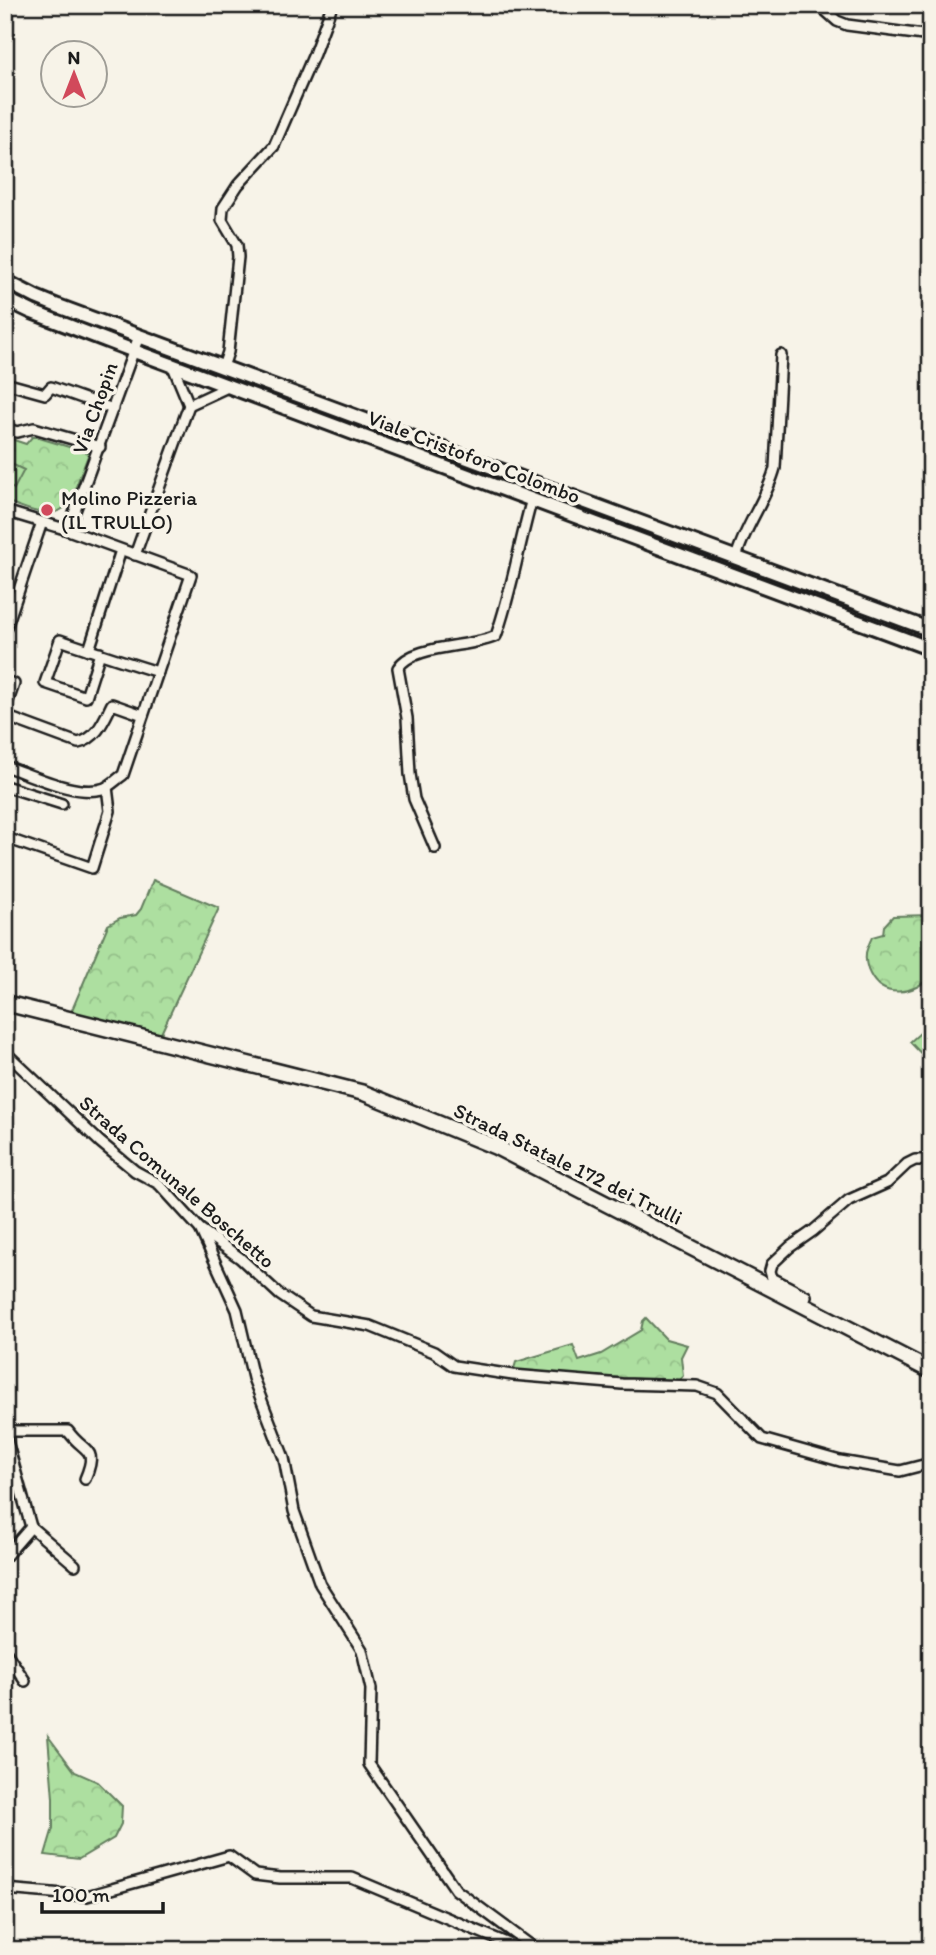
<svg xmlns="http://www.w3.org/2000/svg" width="936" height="1955" font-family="Itim,sans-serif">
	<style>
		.forest { fill: url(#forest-crowns); stroke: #647e5e; stroke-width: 2 }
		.pitch { fill: #addfa0; stroke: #647e5e; stroke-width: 2 }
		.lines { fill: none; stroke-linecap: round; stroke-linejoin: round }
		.street-casing { stroke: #1c1c1c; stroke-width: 14 }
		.secondary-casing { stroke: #1c1c1c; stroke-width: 18 }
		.primary-casing { stroke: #1c1c1c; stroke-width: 19 }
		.street { stroke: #f7f3e8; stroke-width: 9 }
		.secondary { stroke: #f7f3e8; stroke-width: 12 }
		.primary { stroke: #f7f3e8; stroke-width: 14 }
		.poi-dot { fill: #d1495b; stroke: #f7f3e8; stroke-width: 2.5 }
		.labels { text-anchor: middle; stroke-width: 7; stroke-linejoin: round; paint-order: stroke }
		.street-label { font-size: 21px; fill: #1c1c1c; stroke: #f7f3e8 }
		.poi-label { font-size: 21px; fill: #1c1c1c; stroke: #f7f3e8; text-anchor: start }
	</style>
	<defs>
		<pattern id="forest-crowns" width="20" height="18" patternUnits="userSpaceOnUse" patternTransform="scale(1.75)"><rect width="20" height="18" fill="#addfa0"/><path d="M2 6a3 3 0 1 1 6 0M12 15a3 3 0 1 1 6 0" fill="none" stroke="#94bf89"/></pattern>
	</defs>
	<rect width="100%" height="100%" fill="#f7f3e8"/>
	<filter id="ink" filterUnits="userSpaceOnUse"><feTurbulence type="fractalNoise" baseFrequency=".0143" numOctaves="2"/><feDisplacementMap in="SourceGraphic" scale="14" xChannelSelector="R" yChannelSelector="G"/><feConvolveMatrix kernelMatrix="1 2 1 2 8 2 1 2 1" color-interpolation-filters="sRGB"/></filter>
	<g filter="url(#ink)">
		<!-- forest -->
		<g class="forest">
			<path d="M5,437L26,444L32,437H36L89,453L70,502C53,524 27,508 5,501Z"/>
			<polygon points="153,880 219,908 158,1040 69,1017 108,925 120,918 136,915 141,909"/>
			<path d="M931,915V976C914,994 883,1000 870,974C867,969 865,959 866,953C867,948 870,942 872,937L883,934L884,926L893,916Z"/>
			<polygon points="646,1318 666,1339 687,1345 681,1357 683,1376 678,1381 513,1372 516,1362 573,1345 579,1361 601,1354 641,1330 643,1321"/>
			<polygon points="48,1736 75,1772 98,1782 122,1806 121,1824 114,1838 79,1859 45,1855 53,1828 53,1798"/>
		</g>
		<!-- pitch -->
		<g class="pitch">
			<polygon points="5,461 24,470 14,489 5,484"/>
			<polygon points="931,1023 931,1064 910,1042"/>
		</g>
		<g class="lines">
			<!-- street casing -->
			<g class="street-casing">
				<g id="street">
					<polyline points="819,5 837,21 847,25 931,36"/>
					<polyline points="172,364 189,405 230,386"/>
					<polyline points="223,367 228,352 238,257 237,245 222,220 223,208 238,185 274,146 314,54 331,8"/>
					<polyline points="5,383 45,394 51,387 113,409"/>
					<polyline points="5,428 17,432 34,428 100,447"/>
					<path d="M5,511L68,530L191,575L123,775C117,779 111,785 105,788C78,798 32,775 5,766"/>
					<polyline points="68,530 139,336"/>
					<polyline points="135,555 189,405"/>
					<path d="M736,558C745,525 767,499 775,468L781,355"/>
					<polyline points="5,631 42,522"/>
					<polyline points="89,650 121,550"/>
					<path d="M100,653L86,697L45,683L60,640C92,651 125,662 158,672"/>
					<polyline points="5,681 14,684 5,710"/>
					<path d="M5,716L78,743C97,739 104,720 112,704L143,715"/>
					<polyline points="5,786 62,804"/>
					<polyline points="12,840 92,868 110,811 107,787"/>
					<path d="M435,848L414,799L410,774L407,718L398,668C412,644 472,648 496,636C512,591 519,544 532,499"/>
					<polyline points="5,1052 100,1142 135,1171 159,1184 200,1229 240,1258 280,1295 311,1316 370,1326 434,1352 454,1366 513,1375 622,1384 697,1386 717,1393 762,1439 840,1461 900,1471 931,1463"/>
					<polyline points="201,1231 237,1310 253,1378 284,1458 294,1511 320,1584 362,1650 371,1689 369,1764 456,1890 537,1950"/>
					<polyline points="803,1305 806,1296 772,1278 770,1271 772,1264 790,1247 813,1231 849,1200 887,1183 907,1164 915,1160 931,1160"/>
					<path d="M5,1431H68C84,1454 99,1446 85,1479"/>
					<polyline points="5,1434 31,1527 5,1557"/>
					<polyline points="31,1527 75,1565"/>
					<polyline points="5,1651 25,1681"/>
					<polyline points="5,1889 87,1896 229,1856 255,1875 280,1878 352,1878 523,1950"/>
				</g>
			</g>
			<!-- secondary casing -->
			<g class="secondary-casing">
				<g id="secondary">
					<polyline points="5,281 36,297 58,306 931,630"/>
					<polyline points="5,299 32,312 134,351 931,649"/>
				</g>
			</g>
			<!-- primary casing -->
			<g class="primary-casing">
				<polyline id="primary" points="5,1003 364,1093 496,1147 931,1371"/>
			</g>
			<!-- street -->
			<use href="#street" class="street"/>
			<!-- secondary -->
			<use href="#secondary" class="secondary"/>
			<!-- primary -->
			<use href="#primary" class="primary"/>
		</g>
	</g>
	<!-- markers -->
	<circle class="poi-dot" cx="47" cy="510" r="7"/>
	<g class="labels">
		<!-- street labels -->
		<g class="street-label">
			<text transform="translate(95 408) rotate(-70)" y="7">Via Chopin</text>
			<text transform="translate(474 457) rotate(21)" y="7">Viale Cristoforo Colombo</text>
			<text transform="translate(568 1164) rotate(26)" y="7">Strada Statale 172 dei Trulli</text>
			<text transform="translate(177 1182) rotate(41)" y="7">Strada Comunale Boschetto</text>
		</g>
		<!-- poi labels -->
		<g class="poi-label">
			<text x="61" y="505">Molino Pizzeria<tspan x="61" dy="24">(IL TRULLO)</tspan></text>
		</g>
	</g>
	<!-- margin -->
	<rect width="936" height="1955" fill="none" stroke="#f7f3e8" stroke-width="28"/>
	<rect x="14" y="14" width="908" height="1927" fill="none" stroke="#1c1c1c" stroke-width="2.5" filter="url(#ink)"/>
	<!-- north arrow -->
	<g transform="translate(74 74)"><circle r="33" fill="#f7f3e8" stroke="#9f9d96" stroke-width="2"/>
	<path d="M0-5L12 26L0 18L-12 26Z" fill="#d1495b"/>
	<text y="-10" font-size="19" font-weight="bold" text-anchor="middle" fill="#1c1c1c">N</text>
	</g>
	<!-- scale -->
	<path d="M42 1902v10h121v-10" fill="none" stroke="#1c1c1c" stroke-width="3.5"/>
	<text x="52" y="1902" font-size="21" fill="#1c1c1c" stroke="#f7f3e8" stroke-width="5" paint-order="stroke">100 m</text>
</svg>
